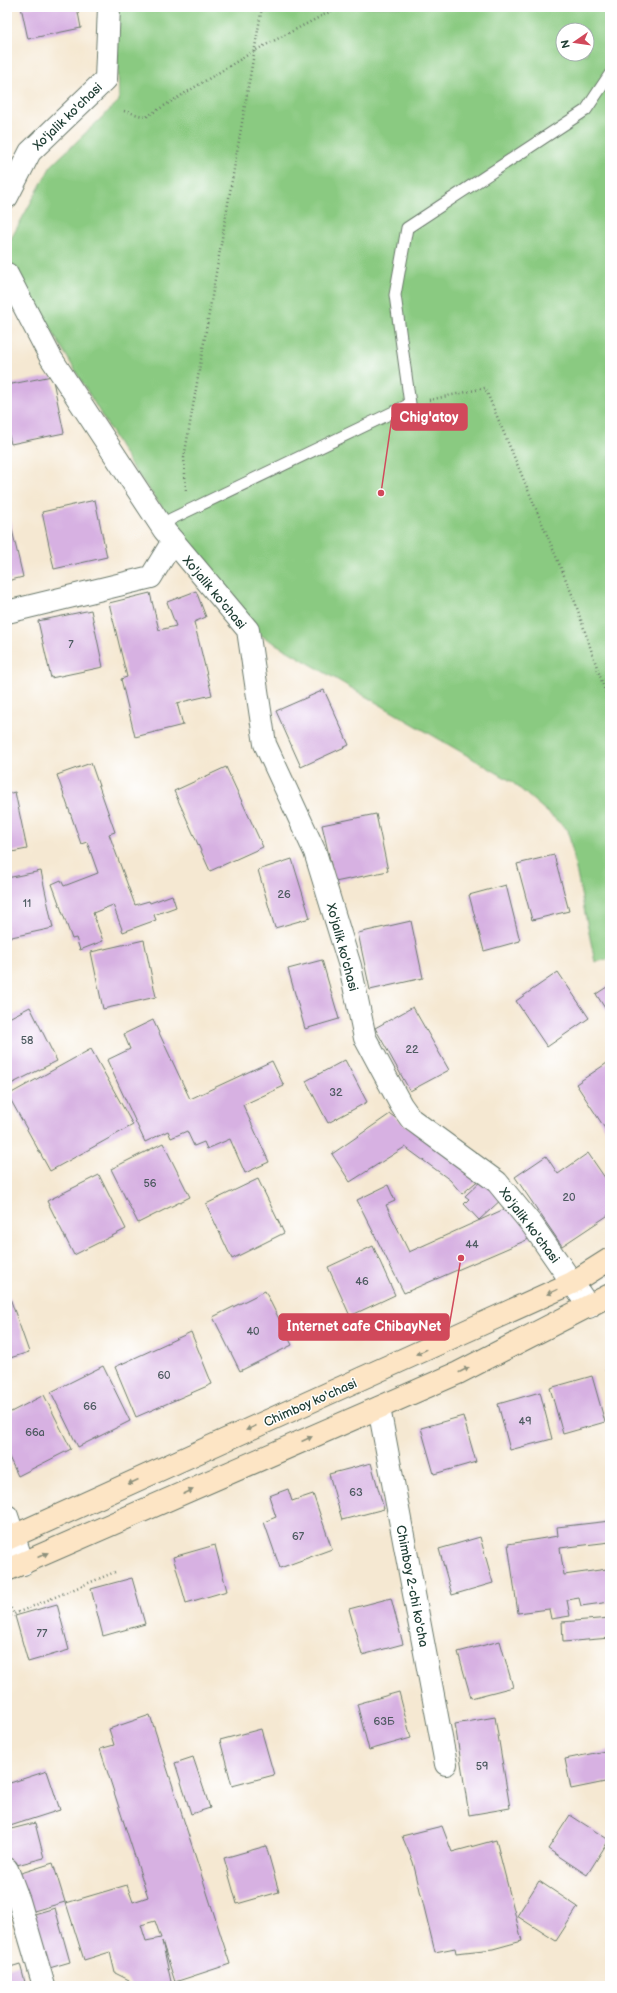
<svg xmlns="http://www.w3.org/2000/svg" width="617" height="1993" font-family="'Balsamiq Sans',sans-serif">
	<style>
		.green { fill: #8aca81; stroke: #54845a; fill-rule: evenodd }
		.building { fill: #d7b1e2; fill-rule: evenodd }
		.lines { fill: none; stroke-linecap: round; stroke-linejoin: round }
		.service-casing { stroke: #6a796b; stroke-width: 13 }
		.minor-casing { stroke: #6a796b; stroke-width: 24 }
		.secondary-casing { stroke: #6a796b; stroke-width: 24 }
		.path { stroke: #6a796b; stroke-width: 2.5; stroke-dasharray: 1 3; stroke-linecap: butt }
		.service { stroke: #fff; stroke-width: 11 }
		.minor { stroke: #fff; stroke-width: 22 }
		.secondary { stroke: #fde5c5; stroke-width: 22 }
		.oneway { fill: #8e917c }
		.labels { text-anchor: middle; stroke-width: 3; stroke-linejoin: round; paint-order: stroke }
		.number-label { font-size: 11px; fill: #4d5a60 }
		.street-label { font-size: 13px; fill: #1f3d34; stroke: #fff }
		.leader { fill: none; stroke: #d1495b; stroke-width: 1.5 }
		.callout-dot { fill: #d1495b; stroke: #fff; stroke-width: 1.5 }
		.callout { fill: #d1495b; stroke: #d1495b; stroke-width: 1.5 }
		.callout-label { font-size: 14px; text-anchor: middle; font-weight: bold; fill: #fff }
	</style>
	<rect width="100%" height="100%" fill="#fff"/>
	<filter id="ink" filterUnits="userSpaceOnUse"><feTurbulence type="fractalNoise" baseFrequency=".025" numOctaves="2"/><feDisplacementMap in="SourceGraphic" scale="8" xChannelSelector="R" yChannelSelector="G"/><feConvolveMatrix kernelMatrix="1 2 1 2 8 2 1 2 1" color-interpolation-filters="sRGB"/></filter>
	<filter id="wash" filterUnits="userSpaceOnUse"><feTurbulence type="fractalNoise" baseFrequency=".012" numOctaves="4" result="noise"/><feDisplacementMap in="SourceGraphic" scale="16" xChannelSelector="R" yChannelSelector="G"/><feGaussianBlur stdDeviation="0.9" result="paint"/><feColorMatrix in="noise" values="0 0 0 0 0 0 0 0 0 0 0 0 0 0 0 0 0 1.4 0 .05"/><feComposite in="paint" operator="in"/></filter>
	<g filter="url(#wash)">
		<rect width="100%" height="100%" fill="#f5e8d2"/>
		<!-- green -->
		<path class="green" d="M116,7H610V959L595,962L568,830L511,781L257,633L132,467L7,255V246L51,166L119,101ZM563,30H587V54H563Z"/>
		<g id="blocks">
			<!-- building -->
			<g class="building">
				<polygon points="21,7 77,7 81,28 28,39"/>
				<polygon points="52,376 64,433 11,444 7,427 7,385"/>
				<polygon points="95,500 107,557 54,569 42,512"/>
				<polygon points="7,521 10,521 23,577 7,581"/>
				<polygon points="196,591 206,617 194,622 212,695 177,703 183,725 135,737 121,679 127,677 109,603 150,593 159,630 176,626 167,602"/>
				<polygon points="91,610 103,667 51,678 38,621"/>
				<polygon points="324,690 349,745 301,767 276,711"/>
				<polygon points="91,763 115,832 109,834 135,905 149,901 150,903 172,895 176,907 154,915 156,920 123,932 113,905 93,913 103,941 80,950 76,938 72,939 52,884 61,880 64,886 98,873 87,842 81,844 57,775"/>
				<polygon points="226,767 263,847 210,871 174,791"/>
				<polygon points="15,792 27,849 7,853 7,794"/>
				<polygon points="376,814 388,871 335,882 322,825"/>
				<polygon points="554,855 569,911 532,920 517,864"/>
				<polygon points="292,859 310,918 275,928 258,870"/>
				<polygon points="41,871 53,928 7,938 7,878"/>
				<polygon points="506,885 520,941 484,951 469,895"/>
				<polygon points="411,921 423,978 370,990 358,933"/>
				<polygon points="144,940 156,997 103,1009 91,952"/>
				<polygon points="322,960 339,1019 305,1029 288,969"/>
				<polygon points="558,972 589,1018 547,1047 516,1001"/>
				<polygon points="610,985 610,1016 596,994"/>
				<polygon points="30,1007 57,1061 7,1086 7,1019"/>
				<polygon points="413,1007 449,1070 410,1091 375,1028"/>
				<polygon points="153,1020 190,1099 272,1061 284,1086 243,1105 269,1162 245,1173 230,1139 207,1149 204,1142 194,1146 187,1131 171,1138 168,1131 145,1142 107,1060 130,1049 124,1034"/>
				<polygon points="91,1049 133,1125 50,1171 8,1095"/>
				<polygon points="345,1060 367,1102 328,1123 306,1081"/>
				<polygon points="610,1061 610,1127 606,1130 576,1084"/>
				<polygon points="390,1114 421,1136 481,1178 462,1194 450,1180 405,1147 350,1182 332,1154"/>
				<polygon points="163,1143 190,1197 138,1223 111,1169"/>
				<polygon points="588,1153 610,1185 610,1214 562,1246 515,1177 546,1156 558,1174"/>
				<polygon points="99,1175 126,1229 74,1255 47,1201"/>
				<polygon points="484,1178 503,1198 479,1220 464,1204 469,1199 465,1196"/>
				<polygon points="258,1179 284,1233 232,1259 206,1204"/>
				<polygon points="388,1185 395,1201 386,1205 409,1252 509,1207 536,1236 404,1293 357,1200"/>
				<polygon points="373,1246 395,1295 350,1316 328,1267"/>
				<polygon points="265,1291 292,1345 240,1371 213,1317"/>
				<polygon points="10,1298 29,1352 7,1359 7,1299"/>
				<polygon points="191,1332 212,1384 136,1417 115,1367"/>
				<polygon points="103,1366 130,1421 78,1447 51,1392"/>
				<polygon points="610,1368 610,1385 605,1370"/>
				<polygon points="592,1376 605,1422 563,1434 550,1388"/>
				<polygon points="540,1392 552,1439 510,1450 498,1404"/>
				<polygon points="44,1395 71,1449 18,1476 7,1453 7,1414"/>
				<polygon points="463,1416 476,1462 434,1474 421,1428"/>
				<polygon points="371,1463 384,1509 342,1520 329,1474"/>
				<polygon points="288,1489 292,1501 313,1494 332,1549 280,1568 264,1522 276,1517 269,1496"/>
				<polygon points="610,1521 610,1542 560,1548 564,1575 607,1569 610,1602 581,1606 579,1598 567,1600 570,1616 551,1619 549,1609 518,1613 508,1544 558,1536 557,1527"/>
				<polygon points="480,1537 493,1583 452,1595 439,1549"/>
				<polygon points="215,1545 227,1591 186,1603 173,1557"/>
				<polygon points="132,1578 145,1624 103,1636 91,1589"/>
				<polygon points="391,1598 403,1644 362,1655 349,1609"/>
				<polygon points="57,1604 69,1650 28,1662 15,1616"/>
				<polygon points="610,1618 610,1638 563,1642 562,1622"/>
				<polygon points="500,1641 513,1687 471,1698 458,1652"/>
				<polygon points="399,1692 411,1738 369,1750 357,1704"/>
				<path d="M150,1715L230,1964L175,1982L162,1941L172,1986H131L129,1980L115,1973L110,1952L84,1960L66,1903L127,1885L133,1902L148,1897L100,1749L114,1745L109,1729ZM155,1921L161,1938L146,1941L141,1925Z"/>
				<polygon points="495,1717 510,1808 469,1815 455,1724"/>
				<polygon points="261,1729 274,1775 232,1786 220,1740"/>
				<polygon points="610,1750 610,1781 571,1789 565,1759"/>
				<polygon points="193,1757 210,1808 191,1814 175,1763"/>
				<polygon points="47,1771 60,1810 7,1827 7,1784"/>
				<polygon points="570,1815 609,1840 587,1875 548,1849"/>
				<polygon points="35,1823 44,1858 9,1867 7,1859 7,1830"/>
				<polygon points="442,1826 452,1852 496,1840 522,1941 493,1949 456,1953 455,1948 435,1952 413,1862 402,1836"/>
				<polygon points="266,1846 279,1892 237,1904 224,1858"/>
				<polygon points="53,1863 65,1902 27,1913 15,1875"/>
				<polygon points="539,1881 578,1907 556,1941 517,1916"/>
				<polygon points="55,1908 70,1962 46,1969 31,1915"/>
				<polygon points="20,1964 26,1986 7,1986 7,1968"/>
			</g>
		</g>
	</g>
	<g filter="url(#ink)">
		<use href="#blocks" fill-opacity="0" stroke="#6a796b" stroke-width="1"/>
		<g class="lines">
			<!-- service casing -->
			<g class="service-casing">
				<polyline id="service" points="164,530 171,519 410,404 395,295 407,228 586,110 610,74"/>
			</g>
			<!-- minor casing -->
			<g class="minor-casing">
				<g id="minor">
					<polyline points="7,197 30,152 106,79 109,7"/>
					<polyline points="7,274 51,358 164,530 248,630 265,744 315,852 350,966 365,1038 401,1105 411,1119 497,1182 533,1226 589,1307"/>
					<polyline points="7,612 151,577 173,541"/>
					<polyline points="379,1408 446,1764"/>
					<polyline points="7,1516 23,1564"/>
					<polyline points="7,1869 19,1901 44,1986"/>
				</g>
			</g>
			<!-- secondary casing -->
			<g class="secondary-casing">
				<g id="secondary">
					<polyline points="7,1539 572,1283 610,1259"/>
					<polyline points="7,1570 458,1373 610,1295"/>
				</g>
			</g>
			<!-- path -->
			<g class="path">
				<polyline points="124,111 146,117 254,51 339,7"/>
				<polyline points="429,400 485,388 574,599 610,706"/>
				<polyline points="186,490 184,458 262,7"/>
				<polyline points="7,1601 14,1614"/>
				<polyline points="7,1617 115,1572"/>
			</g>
			<!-- service -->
			<use href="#service" class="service"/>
			<!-- minor -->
			<use href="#minor" class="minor"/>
			<!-- secondary -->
			<use href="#secondary" class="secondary"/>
		</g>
		<!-- one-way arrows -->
		<defs><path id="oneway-solid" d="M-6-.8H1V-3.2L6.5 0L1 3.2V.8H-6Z"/></defs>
		<g class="oneway">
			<use href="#oneway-solid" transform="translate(552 1292) rotate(156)"/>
			<use href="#oneway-solid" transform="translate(421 1352) rotate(156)"/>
			<use href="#oneway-solid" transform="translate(464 1370) rotate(-27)"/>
			<use href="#oneway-solid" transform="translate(251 1428) rotate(156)"/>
			<use href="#oneway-solid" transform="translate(307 1439) rotate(-24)"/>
			<use href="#oneway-solid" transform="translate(133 1482) rotate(156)"/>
			<use href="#oneway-solid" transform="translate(188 1492) rotate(-24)"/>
			<use href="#oneway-solid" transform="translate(43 1555) rotate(-24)"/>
		</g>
	</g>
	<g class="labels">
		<!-- number labels -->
		<g class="number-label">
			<text x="71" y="648">7</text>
			<text x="284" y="898">26</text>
			<text x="27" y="907">11</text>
			<text x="27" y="1044">58</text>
			<text x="412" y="1053">22</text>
			<text x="336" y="1096">32</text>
			<text x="150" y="1187">56</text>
			<text x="569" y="1201">20</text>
			<text x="472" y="1248">44</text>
			<text x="362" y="1285">46</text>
			<text x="253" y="1335">40</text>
			<text x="164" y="1379">60</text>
			<text x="90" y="1410">66</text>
			<text x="525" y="1425">49</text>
			<text x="35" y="1436">66a</text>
			<text x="356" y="1496">63</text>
			<text x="298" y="1540">67</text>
			<text x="42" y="1637">77</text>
			<text x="384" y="1725">63Б</text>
			<text x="482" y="1770">59</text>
		</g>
		<!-- street labels -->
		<g class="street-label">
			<text transform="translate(67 116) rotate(-44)" y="5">Xo'jalik ko'chasi</text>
			<text transform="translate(215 592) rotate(50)" y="5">Xo'jalik ko'chasi</text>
			<text transform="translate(343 947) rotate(75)" y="5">Xo'jalik ko'chasi</text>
			<text transform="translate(530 1225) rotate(53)" y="5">Xo'jalik ko'chasi</text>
			<text transform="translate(310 1402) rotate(-24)" y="5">Chimboy ko'chasi</text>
			<text transform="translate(413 1586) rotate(79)" y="5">Chimboy 2-chi ko'cha</text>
		</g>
	</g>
	<!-- callouts -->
	<path class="leader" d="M381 493L392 417M461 1258L449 1327"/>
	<g class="callout-dot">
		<circle cx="381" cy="493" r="4"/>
		<circle cx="461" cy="1258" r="4"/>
	</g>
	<g class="callout">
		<rect x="392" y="404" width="75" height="26" rx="4"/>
		<rect x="279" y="1314" width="170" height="26" rx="4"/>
	</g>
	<g class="callout-label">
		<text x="429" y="422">Chig'atoy</text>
		<text x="364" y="1331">Internet cafe ChibayNet</text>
	</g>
	<!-- margin -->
	<rect width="617" height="1993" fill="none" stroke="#fff" stroke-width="24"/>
	<!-- north arrow -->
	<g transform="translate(575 42) rotate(257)"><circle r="19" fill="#ffffff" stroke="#a5b1ae"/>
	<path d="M0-3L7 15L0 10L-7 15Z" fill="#d1495b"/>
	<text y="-6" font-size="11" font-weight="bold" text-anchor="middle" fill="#1f3d34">N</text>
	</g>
</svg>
